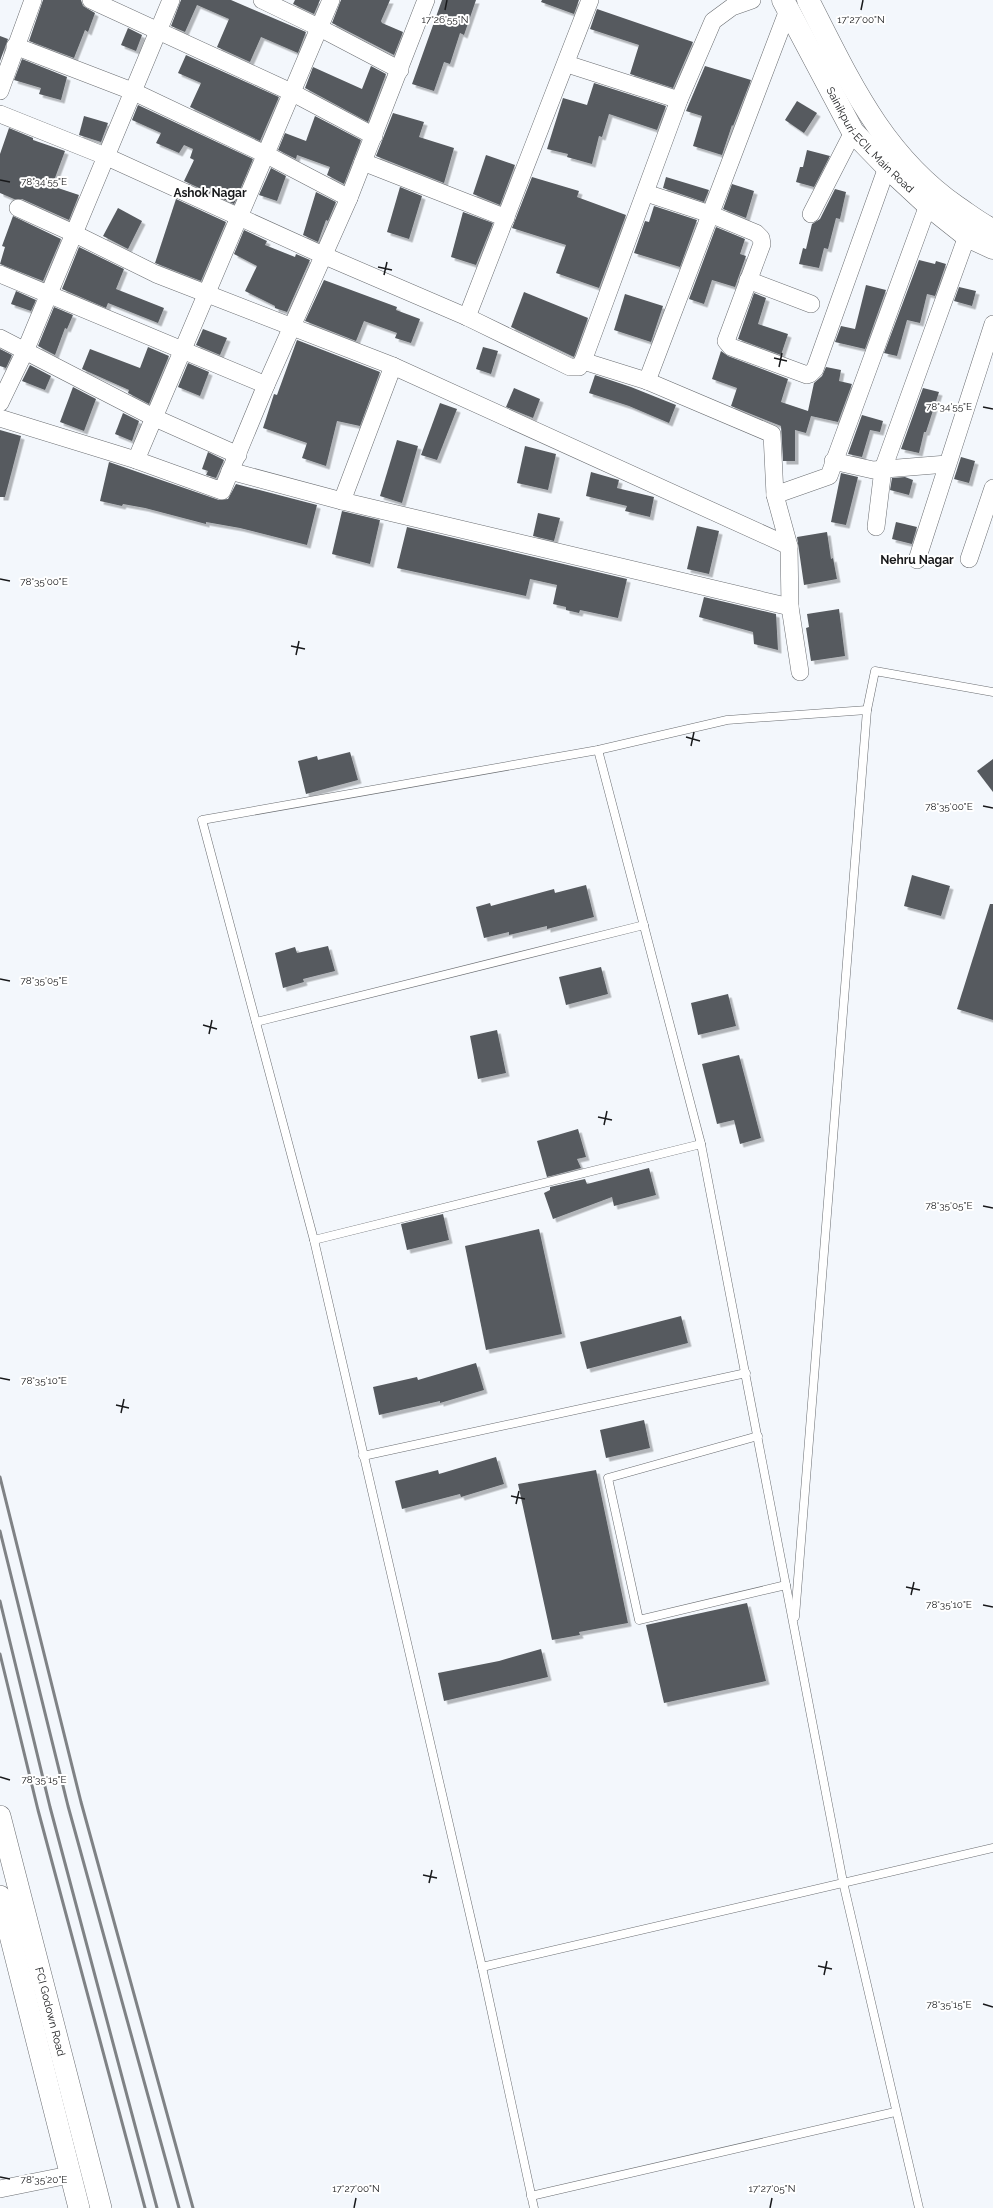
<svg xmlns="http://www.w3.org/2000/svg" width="993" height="2208" font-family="Raleway,sans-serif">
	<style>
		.building { fill: #565a5e; filter: url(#shadow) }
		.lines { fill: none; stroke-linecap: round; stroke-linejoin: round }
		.service-casing { stroke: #6a6d71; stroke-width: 9 }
		.minor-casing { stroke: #6a6d71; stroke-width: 18 }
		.tertiary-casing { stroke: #6a6d71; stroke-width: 22 }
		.secondary-casing { stroke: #6a6d71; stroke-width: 23 }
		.service { stroke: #fff; stroke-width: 8 }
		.minor { stroke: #fff; stroke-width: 17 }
		.tertiary { stroke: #fff; stroke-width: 21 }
		.secondary { stroke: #fff; stroke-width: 22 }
		.rail { stroke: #7f8285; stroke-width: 3 }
		.ticks { fill: none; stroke: #18191b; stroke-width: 1.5 }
		.labels { text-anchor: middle; stroke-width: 4; stroke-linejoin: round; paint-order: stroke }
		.street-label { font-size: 11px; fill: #18191b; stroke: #fff }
		.neighbourhood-label { font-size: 12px; font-weight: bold; fill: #18191b; stroke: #fff }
		.ticks-label { font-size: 10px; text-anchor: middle; fill: #18191b; stroke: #fff; stroke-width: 4; stroke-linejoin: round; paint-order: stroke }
	</style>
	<defs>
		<filter id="shadow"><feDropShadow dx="3.5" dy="3.5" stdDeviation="0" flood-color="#0004"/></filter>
	</defs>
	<rect width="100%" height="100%" fill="#f3f7fc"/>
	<!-- building -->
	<g class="building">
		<polygon points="43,0 81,0 83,6 95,13 88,32 85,30 74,58 29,41"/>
		<polygon points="181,0 231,0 306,32 298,53 261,37 250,62 217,47 229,19 197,5 185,32 171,26"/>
		<polygon points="295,0 320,0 314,14 293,4"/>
		<polygon points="341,0 390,0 381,21 382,23 403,32 394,55 332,23"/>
		<polygon points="442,0 476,0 464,35 460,33 450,64 444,62 434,91 412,84"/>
		<polygon points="542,0 579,0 574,14 541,2"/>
		<polygon points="597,9 693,42 673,88 630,74 639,45 590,29"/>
		<polygon points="128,28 142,35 136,51 121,45"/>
		<polygon points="0,36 8,39 0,61"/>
		<polygon points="186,55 279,97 260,141 190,107 201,83 178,73"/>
		<polygon points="22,59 67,77 61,100 39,94 41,88 14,80"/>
		<polygon points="371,66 386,74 368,122 305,88 313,67 362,89"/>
		<polygon points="705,66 751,80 733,126 732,125 722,155 693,146 702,116 686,111"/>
		<polygon points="594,83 666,106 657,130 609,114 602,137 599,136 592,164 567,157 568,154 547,149 563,98 587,105"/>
		<polygon points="797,101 817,113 804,133 785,120"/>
		<polygon points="138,105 253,159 234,204 184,181 194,160 190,158 193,149 184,145 179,153 156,143 161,133 132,120"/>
		<polygon points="393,113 424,122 419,137 454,148 444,183 376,156"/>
		<polygon points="84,116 108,123 101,142 79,135"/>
		<polygon points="315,116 361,140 344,184 327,175 330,167 297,155 296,159 278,150 285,133 306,141"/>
		<polygon points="9,128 33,138 33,140 65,151 52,186 79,195 69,220 22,199 14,199 0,193 0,154"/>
		<polygon points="807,150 830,156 814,187 796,182 800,167 803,167"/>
		<polygon points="486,155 515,165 500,205 473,194"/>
		<polygon points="271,168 286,176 277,201 259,195"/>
		<polygon points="532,177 579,191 577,197 626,215 599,288 556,273 566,245 512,228"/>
		<polygon points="666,177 709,190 704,202 663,188"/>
		<polygon points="732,184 754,191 746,218 723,209"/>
		<polygon points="400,187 422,196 409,239 387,232"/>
		<polygon points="835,189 846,192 840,219 836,218 828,249 824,248 819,268 799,264 803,248 806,249 812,224 820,219"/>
		<polygon points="316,192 336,202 328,221 326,220 318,242 303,235"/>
		<polygon points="176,199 226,222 201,281 155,263"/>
		<polygon points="654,206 697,220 680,267 634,253 645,221 649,222"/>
		<polygon points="118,208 142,221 128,249 103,236"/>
		<polygon points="463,212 493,223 476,265 451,257"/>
		<polygon points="13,216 61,239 43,281 0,264 5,247 2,246"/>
		<polygon points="716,227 745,239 740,254 746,256 735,287 712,280 704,304 689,299"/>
		<polygon points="244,230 267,241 265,245 295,257 296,254 310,260 287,312 275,308 275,306 245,291 257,266 234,254"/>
		<polygon points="79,247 124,269 116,289 164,308 158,323 108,303 106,308 62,289"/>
		<polygon points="919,260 935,264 936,261 946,264 935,296 927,294 920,323 907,320 897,356 884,353"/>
		<polygon points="324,280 397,307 396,310 420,319 411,343 395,338 397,333 364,321 356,341 305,321"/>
		<polygon points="866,285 886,290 865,349 835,342 841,326 855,329"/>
		<polygon points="959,287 976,291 972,306 954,301"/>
		<polygon points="16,291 36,300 31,311 11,304"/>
		<polygon points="524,292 588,318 574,357 511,327"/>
		<polygon points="754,293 766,298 758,324 788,334 781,355 738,339"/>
		<polygon points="625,294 663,306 651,342 614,330"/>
		<polygon points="54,307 73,315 67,329 65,328 55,355 38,346"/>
		<polygon points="203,329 227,338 220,355 196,345"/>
		<polygon points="297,340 380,372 360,426 337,421 326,466 302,458 307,443 263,428 274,394 277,395"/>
		<polygon points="148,347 169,356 149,404 128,393 129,390 82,369 90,349 140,368"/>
		<polygon points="483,347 498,351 491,374 476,369"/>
		<polygon points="0,349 12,355 6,368 0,366"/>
		<polygon points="721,351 728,356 788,379 781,402 808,411 814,383 822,376 826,367 841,370 839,381 852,384 838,422 811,416 806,433 795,430 795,461 783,461 781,426 731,406 737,388 712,379"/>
		<polygon points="188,363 209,372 200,396 178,387"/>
		<polygon points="30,365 51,376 45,390 22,381"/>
		<polygon points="595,375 631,387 676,405 669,423 629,406 589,393"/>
		<polygon points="73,387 96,399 84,431 60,422"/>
		<polygon points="514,388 540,399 533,418 506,407"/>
		<polygon points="923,388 939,392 926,432 924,432 919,453 901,449"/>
		<polygon points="440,403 457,409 437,460 421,455"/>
		<polygon points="123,413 139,421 132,441 115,434"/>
		<polygon points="862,415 883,421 880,432 870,430 862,457 848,454"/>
		<polygon points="0,430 21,436 5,497 0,497"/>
		<polygon points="397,440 418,446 402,503 380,496"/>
		<polygon points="525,446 556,454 548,490 517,483"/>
		<polygon points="208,452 224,460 216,478 206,475 208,471 202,469"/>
		<polygon points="961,457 975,461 969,483 954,479"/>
		<polygon points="109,462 219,500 228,499 236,484 317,505 307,545 240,528 206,522 206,524 145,508 123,504 122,506 100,501"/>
		<polygon points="591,472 619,480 617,488 654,497 650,517 625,511 627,506 586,496"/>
		<polygon points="841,473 858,477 846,525 831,522"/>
		<polygon points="905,477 913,480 909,495 890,490 892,478"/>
		<polygon points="342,511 380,520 370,564 332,554"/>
		<polygon points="538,513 560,518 554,541 533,536"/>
		<polygon points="896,522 917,527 912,544 892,539"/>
		<polygon points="697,526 719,531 709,574 687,569"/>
		<polygon points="407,527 627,579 618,618 580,610 579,613 566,610 566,607 553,604 557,585 530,579 526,596 397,568"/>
		<polygon points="827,532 831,559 833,558 837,579 804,585 797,537"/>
		<polygon points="704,597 776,614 778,650 754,644 753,632 699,617"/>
		<polygon points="839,609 845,656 811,661 806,628 809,627 807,614"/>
		<polygon points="350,752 358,780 306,794 298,761 317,756 318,760"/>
		<polygon points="993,759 993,792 977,771"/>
		<polygon points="912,875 950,886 941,916 904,906"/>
		<polygon points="586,885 594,917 547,929 547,926 509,935 509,932 484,938 476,907 490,903 491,906 554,889 555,893"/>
		<polygon points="990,904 993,904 993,1020 957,1009"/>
		<polygon points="328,946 335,971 303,979 304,982 283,988 275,953 295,947 297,953"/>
		<polygon points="601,967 608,994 566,1005 559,977"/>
		<polygon points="728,994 736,1026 698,1035 691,1003"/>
		<polygon points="497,1030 506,1073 478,1079 470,1036"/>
		<polygon points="739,1055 761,1138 740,1144 734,1120 717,1124 702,1064"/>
		<polygon points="578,1129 586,1157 577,1159 581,1168 547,1177 537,1141"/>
		<polygon points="649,1168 656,1195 614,1206 612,1197 553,1219 544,1193 550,1190 550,1187 585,1179 587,1184"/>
		<polygon points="443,1214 449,1240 407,1250 401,1224"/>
		<polygon points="539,1229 562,1334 486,1350 465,1246"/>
		<polygon points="681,1316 688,1343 587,1369 580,1342"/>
		<polygon points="476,1363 484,1390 440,1403 440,1401 379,1415 373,1387 417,1377 418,1380"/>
		<polygon points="644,1420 650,1448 606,1458 600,1430"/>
		<polygon points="496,1457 504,1484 461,1497 460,1494 402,1509 395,1481 438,1470 439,1474"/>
		<polygon points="596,1470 628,1623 579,1632 580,1635 552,1640 518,1484"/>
		<polygon points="747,1603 766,1681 664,1703 646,1625"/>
		<polygon points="541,1649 548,1677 444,1701 438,1673 499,1661"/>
	</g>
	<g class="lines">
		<!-- service casing -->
		<g class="service-casing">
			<g id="service">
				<polyline points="598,750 701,1144 843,1882 919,2208"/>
				<polyline points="256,1022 644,925"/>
				<polyline points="314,1240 701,1144"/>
				<polyline points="758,1436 608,1478 639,1620 786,1585"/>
				<polyline points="363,1456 746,1373"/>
				<polyline points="795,1617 867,710 875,671 993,692"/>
				<polyline points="482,1967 993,1848"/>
				<polyline points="531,2196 895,2112"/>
				<polyline points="534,2208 482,1967 314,1240 202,820 598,750 727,720 867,710"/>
			</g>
		</g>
		<!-- minor casing -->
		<g class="minor-casing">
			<g id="minor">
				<polyline points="91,0 291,92 374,136"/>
				<polyline points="262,0 318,27 400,70"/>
				<polyline points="15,46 132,91 265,154 349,198"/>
				<polyline points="567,64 679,100"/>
				<polyline points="0,91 33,0"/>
				<polyline points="0,114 105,156 325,256 467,317 570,367 579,367 583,361 679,100 713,21 732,7 752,0"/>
				<polyline points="363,162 506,218"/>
				<polyline points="646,193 710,214 756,233 761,238 762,244 726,341 731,347 807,375 810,374 815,369 887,167"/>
				<polyline points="18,208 73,233 156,274 393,366 789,546"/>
				<polyline points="811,214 853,132"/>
				<polyline points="0,274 266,385"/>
				<polyline points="748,280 811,304"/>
				<polyline points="467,317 590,0"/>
				<polyline points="0,338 155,418 238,455"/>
				<polyline points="583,361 647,381 772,434 775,495 789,546 790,607 800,672"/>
				<polyline points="647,381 788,10"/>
				<polyline points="0,403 26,349 171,0"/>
				<polyline points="0,418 136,460 222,491 266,385 349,198 426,0"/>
				<polyline points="136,460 331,0"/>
				<polyline points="833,461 873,470 947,464"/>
				<polyline points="230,471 342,501 790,607"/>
				<polyline points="775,495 829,476 928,205"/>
				<polyline points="342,501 393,366"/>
				<polyline points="876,527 883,469 967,236"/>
				<polyline points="969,559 993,488"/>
				<polyline points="917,560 993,324"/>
				<polyline points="0,2189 69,2175"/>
			</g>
		</g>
		<!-- tertiary casing -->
		<g class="tertiary-casing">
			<g id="tertiary">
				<path id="s1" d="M0,1816L101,2208"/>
				<polyline points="0,1896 79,2208"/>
			</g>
		</g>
		<!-- secondary casing -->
		<g class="secondary-casing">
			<g id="secondary">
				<path id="s2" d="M783,0L853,132L887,167L928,205L967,236L993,248"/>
				<path d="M808,0C849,80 881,154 957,207C969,215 980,224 993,230"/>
			</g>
		</g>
		<!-- service -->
		<use href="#service" class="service"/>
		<!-- minor -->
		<use href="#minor" class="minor"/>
		<!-- tertiary -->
		<use href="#tertiary" class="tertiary"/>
		<!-- secondary -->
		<use href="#secondary" class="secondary"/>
		<!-- rail -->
		<g class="rail">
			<polyline points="0,1477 81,1802 193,2208"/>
			<polyline points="0,1531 68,1806 179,2208"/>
			<polyline points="0,1601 50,1807 157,2208"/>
			<polyline points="0,1654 38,1810 145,2208"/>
		</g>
	</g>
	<!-- ticks -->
	<path class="ticks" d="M445,10L447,0M861,10L863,0M0,180L10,182M378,267L392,270M384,275L387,262M774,358L787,361M779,367L782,353M983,407L993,409M0,579L10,581M291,646L305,649M296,655L299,641M686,737L700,741M691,746L694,732M983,806L993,808M0,979L10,981M203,1025L217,1029M209,1034L212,1020M598,1117L612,1120M604,1125L607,1111M983,1206L993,1208M0,1378L10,1380M116,1405L129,1408M121,1413L124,1399M511,1496L525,1499M516,1504L519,1491M906,1587L920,1590M911,1595L914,1582M983,1605L993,1607M0,1777L10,1780M423,1875L437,1878M429,1883L432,1870M818,1966L832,1969M824,1975L827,1961M983,2004L993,2007M0,2177L10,2179M354,2208L356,2198M770,2208L772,2198"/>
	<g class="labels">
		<!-- street labels -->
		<g class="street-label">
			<text dy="4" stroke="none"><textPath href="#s2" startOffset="166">Sainikpuri-ECIL Main Road</textPath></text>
			<text dy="4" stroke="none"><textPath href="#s1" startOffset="202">FCI Godown Road</textPath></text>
		</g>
		<!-- neighbourhood labels -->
		<g class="neighbourhood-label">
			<text x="210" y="197">Ashok Nagar</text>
			<text x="917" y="564">Nehru Nagar</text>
		</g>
	</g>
	<g class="ticks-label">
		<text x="445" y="23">17°26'55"N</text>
		<text x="861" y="23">17°27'00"N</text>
		<text x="44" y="185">78°34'55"E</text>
		<text x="949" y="410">78°34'55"E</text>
		<text x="44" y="585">78°35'00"E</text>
		<text x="949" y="810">78°35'00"E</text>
		<text x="44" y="984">78°35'05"E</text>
		<text x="949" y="1209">78°35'05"E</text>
		<text x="44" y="1384">78°35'10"E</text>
		<text x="949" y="1608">78°35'10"E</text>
		<text x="44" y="1783">78°35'15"E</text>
		<text x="949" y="2008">78°35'15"E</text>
		<text x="44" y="2183">78°35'20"E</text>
		<text x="356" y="2192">17°27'00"N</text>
		<text x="772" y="2192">17°27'05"N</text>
	</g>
</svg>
